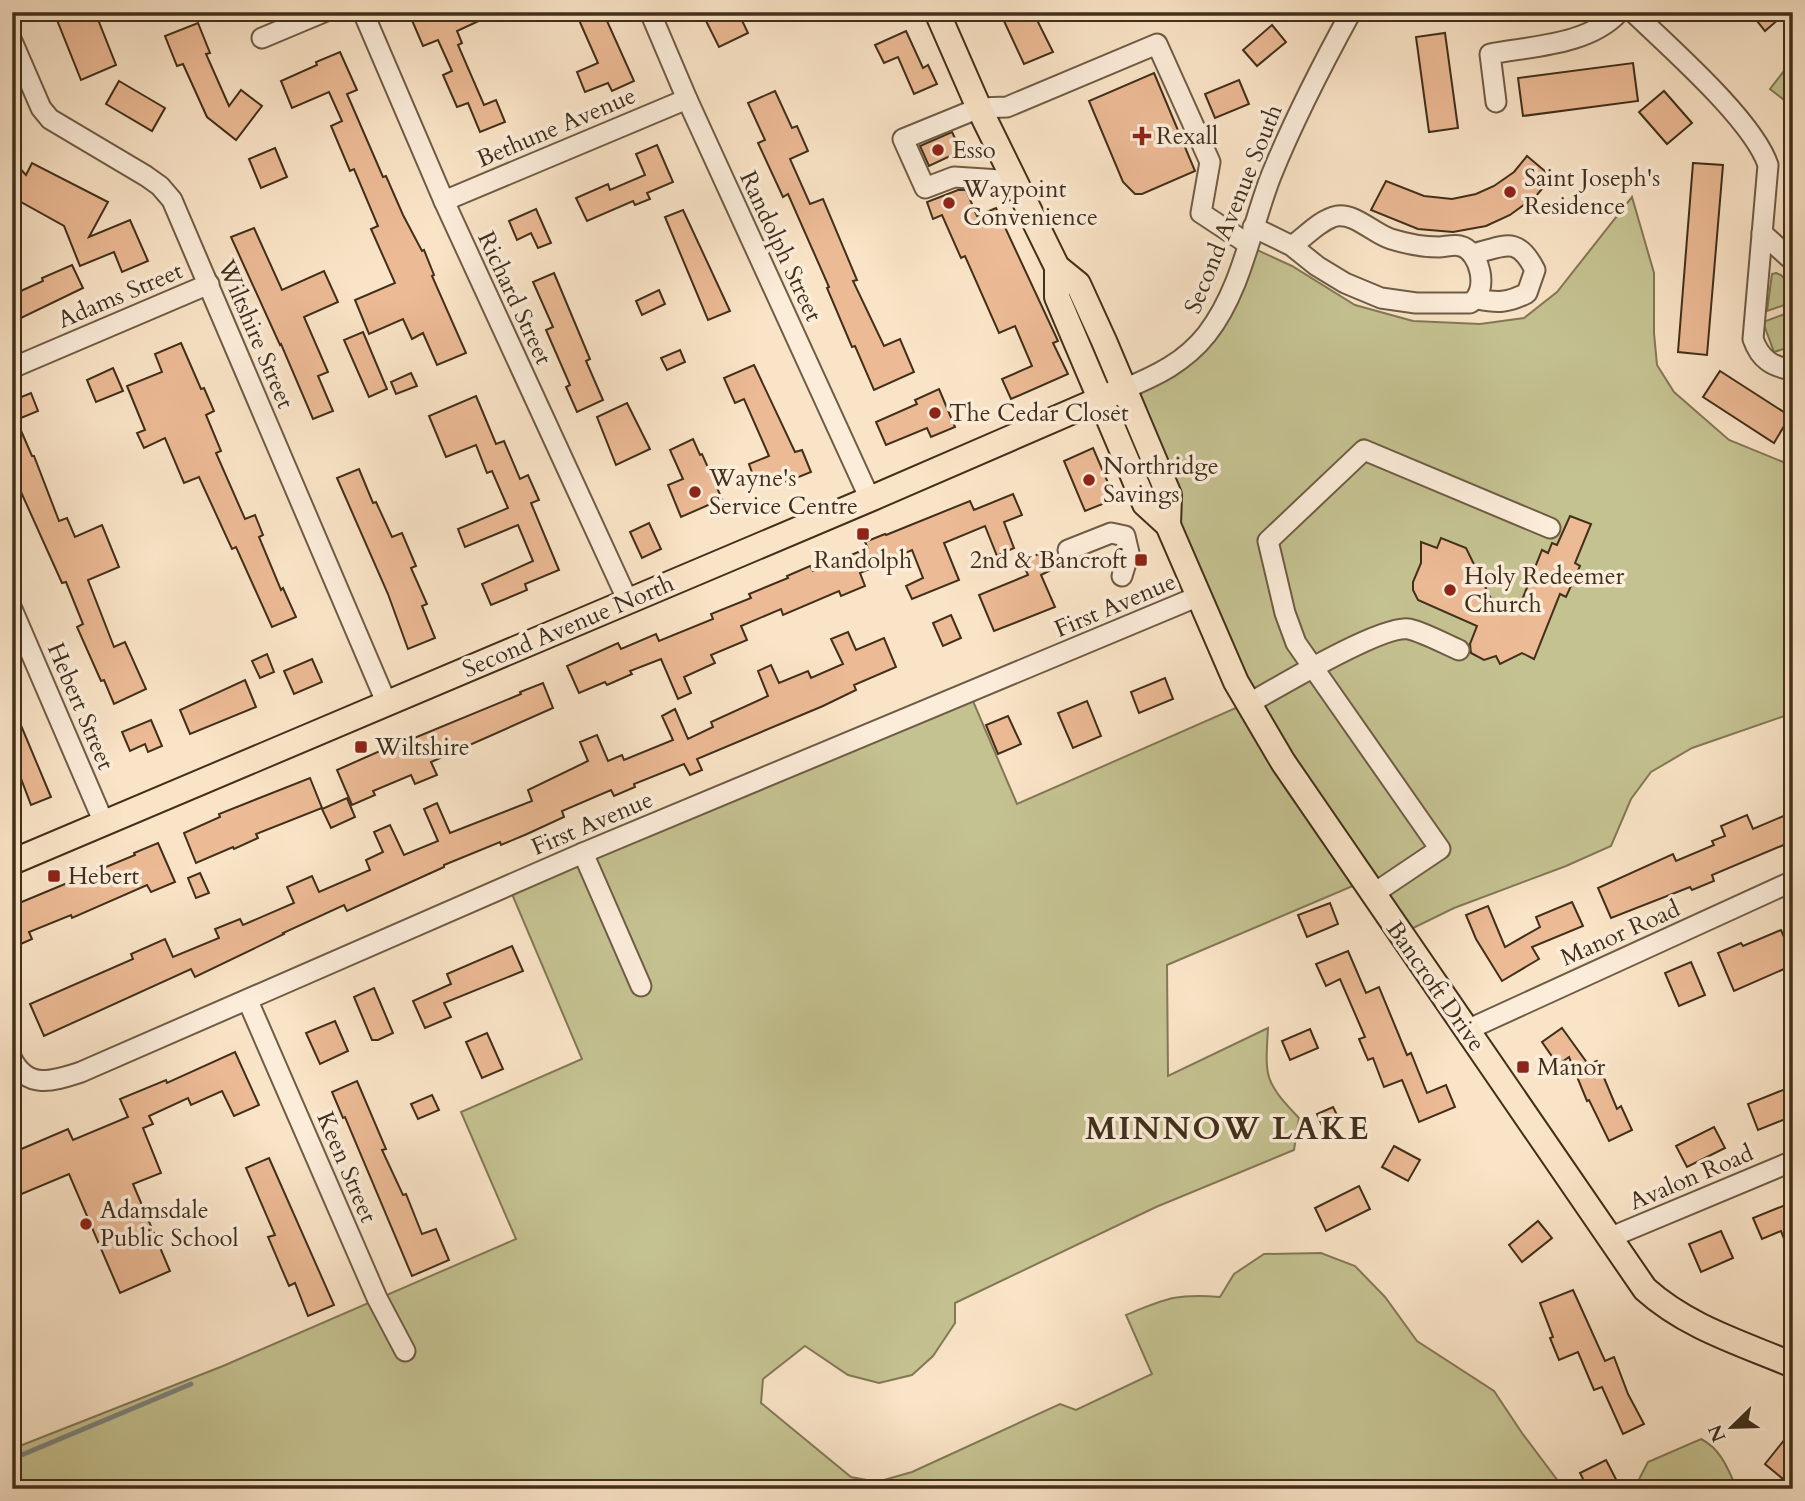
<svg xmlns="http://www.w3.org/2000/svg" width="1805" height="1501" font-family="Cardo,serif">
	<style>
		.green { fill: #c5c291; stroke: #837856; stroke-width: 2 }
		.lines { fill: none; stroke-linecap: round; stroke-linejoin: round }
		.stream { stroke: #7d837e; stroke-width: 5 }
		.building { fill: #ecba95; stroke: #412f1a; stroke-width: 2 }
		.minor-casing { stroke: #6f5c45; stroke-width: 23 }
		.major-casing { stroke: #412f1a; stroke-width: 28 }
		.minor { stroke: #fceddb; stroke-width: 19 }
		.major { stroke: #fae4c7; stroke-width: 24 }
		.poi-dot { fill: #8f2418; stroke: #fceddb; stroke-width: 2.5 }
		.labels { text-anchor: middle; stroke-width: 7; stroke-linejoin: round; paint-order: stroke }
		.street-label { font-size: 24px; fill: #412f1a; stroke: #fceddb }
		.poi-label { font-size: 24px; fill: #412f1a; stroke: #fceddb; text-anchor: start }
		.district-label { font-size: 32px; font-weight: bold; letter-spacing: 2px; fill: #412f1a; stroke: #fceddb }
	</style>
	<rect width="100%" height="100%" fill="#fae4c7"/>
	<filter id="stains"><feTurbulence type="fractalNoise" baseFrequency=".00286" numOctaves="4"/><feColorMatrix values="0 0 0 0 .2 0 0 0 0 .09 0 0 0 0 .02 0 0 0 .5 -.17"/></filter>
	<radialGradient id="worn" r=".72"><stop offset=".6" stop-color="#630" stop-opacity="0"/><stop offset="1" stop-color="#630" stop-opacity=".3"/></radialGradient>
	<!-- green -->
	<g class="green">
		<polygon points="1791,62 1793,64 1793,107 1770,89"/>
		<path d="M1632,197L1654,273V333L1657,365L1674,392L1729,440L1793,466V713L1692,748L1651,772L1631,799L1611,846L1566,866L1454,908L1399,935L1362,882L1167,965L1168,1076L1268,1028C1265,1078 1264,1081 1299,1118L1294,1150L1156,1207L955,1303V1323L933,1356L912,1375L879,1383L848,1375L805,1346L763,1379L761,1403L851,1477L877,1482L912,1472L1060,1404L1076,1410L1152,1374L1126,1315C1165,1299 1177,1293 1220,1297L1234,1274L1264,1254L1321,1253L1355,1266L1385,1297L1417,1341L1494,1391L1522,1433L1564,1489H12V1449L223,1366L516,1239L461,1112L582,1059L509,887L970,694L1017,804L1245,704L1126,390L1180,362L1253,248L1292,266L1355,305L1413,321L1480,324L1524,318L1557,292Z"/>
		<polygon points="1776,273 1781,275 1793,288 1793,302 1767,311 1772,274"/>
		<polygon points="1793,311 1793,346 1774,352 1763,322"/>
		<path d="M1701,1439C1721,1449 1728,1469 1737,1489H1634L1648,1462Z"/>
	</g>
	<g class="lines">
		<!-- stream -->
		<polyline class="stream" points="12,1459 191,1384"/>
	</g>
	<!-- building -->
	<g class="building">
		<polygon points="77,12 95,12 116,65 81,80 57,20"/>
		<polygon points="426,12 498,12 457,31 462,43 458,45 484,105 496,100 505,122 480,132 468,103 457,107 443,75 452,71 438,40 423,46 411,18"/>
		<polygon points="597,12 603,12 634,81 612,91 608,83 585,92 577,72 598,63 579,20"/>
		<polygon points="725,12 738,12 748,33 719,47 706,21"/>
		<polygon points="1025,12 1033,12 1053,52 1024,64 1004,21"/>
		<polygon points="1750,12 1787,12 1765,31"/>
		<polygon points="198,23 210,53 206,54 229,106 241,90 262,106 236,140 207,117 183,64 177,66 165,36"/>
		<polygon points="1272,25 1286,42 1257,66 1243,50"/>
		<polygon points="906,31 923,68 928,65 937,84 914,94 898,57 884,63 875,45"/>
		<polygon points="1445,33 1458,128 1429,132 1416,37"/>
		<polygon points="340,52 357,90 347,94 383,177 386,176 403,215 422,251 424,250 434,275 432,276 466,353 437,365 423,333 412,339 403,319 369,334 355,300 395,283 371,229 378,226 354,169 350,171 331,126 342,121 329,92 292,108 281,81 317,65 316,62"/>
		<polygon points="1633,63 1638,101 1523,116 1518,78"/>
		<polygon points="1154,73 1195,171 1142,194 1135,194 1123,182 1089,101"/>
		<polygon points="1239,80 1249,104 1215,118 1205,94"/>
		<polygon points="119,81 165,108 152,131 106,104"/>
		<polygon points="775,91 792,128 797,126 808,151 790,159 810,204 823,199 857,280 853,281 884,346 900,339 914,372 874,390 855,346 852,347 827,288 829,287 788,194 783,197 758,143 765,140 748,103"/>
		<polygon points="1664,91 1692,123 1667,144 1639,112"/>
		<polygon points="952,132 961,151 929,166 920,146"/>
		<polygon points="657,145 673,182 647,193 650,199 635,205 633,201 587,221 576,198 608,184 610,190 645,175 636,154"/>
		<polygon points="275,148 287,177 261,188 249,159"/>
		<polygon points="1527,156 1552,177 1536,196 1510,215 1486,226 1453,232 1418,229 1371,210 1386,181 1424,196 1452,199 1476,194 1494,186 1514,172"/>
		<polygon points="12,160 26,175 32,163 108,202 89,237 130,220 148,261 122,272 114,252 80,266 64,226 12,197"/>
		<polygon points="1693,163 1723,165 1707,355 1678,352"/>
		<polygon points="958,190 966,190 977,216 996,208 1058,341 1053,343 1068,374 1011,399 1002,379 1032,366 1015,326 999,333 965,256 961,258 942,215 933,219 927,202"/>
		<polygon points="536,209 551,243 538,248 531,233 517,240 509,221"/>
		<polygon points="683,210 730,311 708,320 665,217"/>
		<polygon points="254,228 282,290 324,271 338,302 304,317 328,372 318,376 333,411 313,419 281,344 280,345 231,237"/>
		<polygon points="72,265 83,288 19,319 12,304 12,295 43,281 42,278"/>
		<polygon points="554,273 590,359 586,361 603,400 577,412 566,387 570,385 546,330 553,327 533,282"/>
		<polygon points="659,290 665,304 642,315 636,301"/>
		<polygon points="363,332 387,389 369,397 344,340"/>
		<polygon points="181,343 201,389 204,388 214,411 206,415 221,451 216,453 245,519 255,515 263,535 259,537 281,590 283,588 296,617 272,627 236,547 232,549 199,477 184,483 165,438 144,448 137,433 145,430 127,386 162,372 155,354"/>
		<polygon points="680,350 685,362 667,370 661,358"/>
		<polygon points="754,365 795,452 802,450 811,472 774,487 769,476 755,481 749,464 769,456 744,399 735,403 724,378"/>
		<polygon points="113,368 123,391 96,402 87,380"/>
		<polygon points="1720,371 1790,416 1774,443 1703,397"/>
		<polygon points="411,373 417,386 396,394 391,382"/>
		<polygon points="939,389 955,427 931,437 927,428 886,445 876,422 917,404 915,400"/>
		<polygon points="31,393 38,411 21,418 14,400"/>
		<polygon points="476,396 496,444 504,441 520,479 528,475 539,500 531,503 559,570 525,584 527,590 491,605 482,584 533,561 518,525 465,547 458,529 508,508 492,471 487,473 476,445 446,457 429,416"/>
		<polygon points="627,403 650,449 616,465 597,417"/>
		<polygon points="12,410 32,456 34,456 59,521 67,518 75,537 102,525 119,567 88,580 114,647 125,642 146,689 114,704 104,680 101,681 77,627 83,624 66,582 62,583 21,492 18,493 12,479"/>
		<polygon points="693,439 700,455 702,454 722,499 681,517 668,485 683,479 670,450"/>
		<polygon points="1093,448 1115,499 1085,511 1064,461"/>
		<polygon points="359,469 373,503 376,502 392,537 402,533 416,566 411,568 427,604 422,606 435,638 408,649 388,594 337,478"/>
		<polygon points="1013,494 1022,515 1004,522 1014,548 997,556 985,526 944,543 959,580 912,599 906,586 923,578 912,550 860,573 865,586 841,596 839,591 783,615 781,609 741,626 747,640 711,655 715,663 684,677 691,693 678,699 661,659 630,671 632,674 607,685 605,682 579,693 567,666 618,643 621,649 656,634 659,641 713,619 711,614 751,598 749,594 788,578 787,576 810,566 813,571 868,548 865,542 885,534 886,535 970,501 974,510"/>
		<polygon points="1570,516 1591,524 1575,563 1580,566 1566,597 1560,594 1534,659 1522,653 1500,664 1496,656 1484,660 1471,653 1470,644 1477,626 1418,600 1413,590 1413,582 1421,563 1421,542 1437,548 1441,538 1466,548 1493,603 1512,611 1515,603 1520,605 1542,550 1548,553 1552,543 1557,545"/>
		<polygon points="649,523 661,549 642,558 630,532"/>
		<polygon points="1041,553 1049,571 1041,575 1055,607 994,631 979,595 1028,575 1022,561"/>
		<polygon points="951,615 961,638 943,646 933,623"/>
		<polygon points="848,632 856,650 884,638 896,667 854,685 856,690 823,706 697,759 702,770 690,775 684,764 634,784 635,787 614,796 611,790 562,811 564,817 527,834 501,845 500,842 444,865 444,867 347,911 344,905 283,933 284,934 195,977 191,969 44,1036 30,1004 133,959 131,954 165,939 173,957 219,938 215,929 240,919 243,925 294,903 287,887 312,876 319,892 370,870 366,860 383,852 374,832 390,825 404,855 438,841 424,809 437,803 450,833 532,801 528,790 588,761 580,742 597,735 608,761 622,755 624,760 673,740 662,716 675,709 688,739 713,727 711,722 768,696 758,671 771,665 779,683 808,671 811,678 843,664 831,639"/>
		<polygon points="267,654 274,672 260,678 252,661"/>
		<polygon points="312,659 322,682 294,694 284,671"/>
		<polygon points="1165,678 1173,699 1139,713 1131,692"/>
		<polygon points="245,680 256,707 190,734 180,710"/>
		<polygon points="543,683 553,708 431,762 437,775 415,784 411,775 373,791 375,795 352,805 337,770 389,747 390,748 521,694 520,692"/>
		<polygon points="1087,701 1101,736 1073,748 1058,713"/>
		<polygon points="12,704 51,797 31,805 12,755"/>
		<polygon points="1008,716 1021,744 998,754 986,725"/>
		<polygon points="151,720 162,746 148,752 145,744 130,751 122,732"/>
		<polygon points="310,778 322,808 256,834 258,838 234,849 233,847 196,863 184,833 220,817 219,814"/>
		<polygon points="347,798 355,817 331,828 322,809"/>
		<polygon points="1793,812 1793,841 1712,875 1714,881 1692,890 1690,887 1611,918 1598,888 1673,854 1676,861 1714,845 1712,841 1725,836 1721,826 1747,815 1753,829"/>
		<polygon points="158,843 175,882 151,892 147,885 72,918 71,915 29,932 32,939 12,948 12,906 135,855 134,853"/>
		<polygon points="200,873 209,893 196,898 188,878"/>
		<polygon points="1572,902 1583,926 1532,947 1539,959 1502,981 1476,939 1466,915 1488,906 1505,947 1540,927 1536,917"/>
		<polygon points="1330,903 1338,924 1307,937 1298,915"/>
		<polygon points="1781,930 1793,958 1793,965 1734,991 1718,953 1741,943 1743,946"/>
		<polygon points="512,946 523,971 444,1003 451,1017 425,1028 413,1001 451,984 447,974"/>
		<polygon points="1348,951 1366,993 1379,987 1407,1055 1411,1053 1427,1093 1446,1085 1455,1107 1419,1122 1402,1080 1384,1087 1373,1058 1368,1060 1359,1039 1365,1037 1340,979 1326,986 1316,964"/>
		<polygon points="1691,962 1705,995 1679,1006 1665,973"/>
		<polygon points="374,988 393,1033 378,1040 372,1040 354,997"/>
		<polygon points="335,1021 348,1051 320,1064 306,1033"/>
		<polygon points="1562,1028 1588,1064 1597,1061 1617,1109 1621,1106 1632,1130 1609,1141 1589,1100 1587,1101 1569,1057 1558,1065 1542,1042"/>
		<polygon points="1310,1029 1318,1048 1290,1060 1282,1041"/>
		<polygon points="487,1033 503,1069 482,1078 466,1042"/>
		<polygon points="235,1052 259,1105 234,1116 222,1091 191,1105 188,1098 149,1116 153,1124 143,1128 161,1173 133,1184 170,1271 120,1293 69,1174 12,1198 12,1153 68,1129 73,1140 128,1117 120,1099 166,1080 167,1083"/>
		<polygon points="357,1081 386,1149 382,1150 403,1195 406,1194 422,1234 436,1229 449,1260 412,1276 345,1117 343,1118 332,1092"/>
		<polygon points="1793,1086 1793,1116 1758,1130 1748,1104"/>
		<polygon points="432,1095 439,1110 418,1119 411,1104"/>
		<polygon points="1333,1107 1340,1121 1323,1128 1317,1114"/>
		<polygon points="1714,1127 1725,1148 1687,1167 1676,1146"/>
		<polygon points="1394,1146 1420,1160 1408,1181 1382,1167"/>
		<polygon points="269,1158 334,1305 308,1316 295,1283 289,1286 268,1237 275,1235 246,1168"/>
		<polygon points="1359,1186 1370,1209 1326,1231 1315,1208"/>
		<polygon points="1793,1202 1793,1259 1792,1260 1781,1231 1762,1239 1753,1218"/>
		<polygon points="1538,1221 1552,1238 1522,1262 1509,1245"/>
		<polygon points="1721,1231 1733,1258 1701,1272 1689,1244"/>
		<polygon points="1573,1290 1605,1361 1614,1357 1628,1394 1644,1424 1623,1434 1602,1387 1594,1390 1578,1352 1559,1360 1550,1338 1553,1337 1540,1303"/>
		<polygon points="1793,1429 1793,1466 1783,1479 1765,1464"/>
		<polygon points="1606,1460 1621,1489 1588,1489 1580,1473"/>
	</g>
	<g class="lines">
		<!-- minor casing -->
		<g class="minor-casing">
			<g id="minor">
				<polyline points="363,12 444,201 628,601"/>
				<polyline points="650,12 687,99 870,499"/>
				<path d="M1633,12C1670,48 1753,120 1768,165L1753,339C1760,359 1772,367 1793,370"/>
				<polyline points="262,38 324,12"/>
				<polyline points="12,41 41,108 50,119 146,176 160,186 172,200 387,704"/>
				<path d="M1496,102L1490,54C1532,46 1589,45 1619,12"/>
				<polyline points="1015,181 954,177 925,188 903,139 979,108 1007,107 1157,44 1210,162 1201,213 1248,244"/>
				<polyline points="444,201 687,99"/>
				<path d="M1253,227L1292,246L1317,266L1345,283L1381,298L1416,303H1470C1490,292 1480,250 1460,246C1454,244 1445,247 1439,247C1422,247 1407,244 1391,239C1374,234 1355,213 1337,216C1321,219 1305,237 1292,246"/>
				<polyline points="1762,233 1793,261"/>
				<path d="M1472,254C1504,247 1517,234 1535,270L1527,293C1508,303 1497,303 1478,299"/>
				<polyline points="12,368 209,284"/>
				<path d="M1124,389C1156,376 1185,362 1207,334C1242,289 1251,227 1271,176C1294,119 1322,65 1351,12"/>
				<polyline points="1068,550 1111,533 1125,536 1129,553 1122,576"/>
				<polyline points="12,609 104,823"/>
				<path d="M1248,704C1275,689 1382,624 1409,629C1425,633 1443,643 1459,650"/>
				<polyline points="583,853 641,986"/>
				<polyline points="1373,894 1440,849 1296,643 1285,613 1268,541 1364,450 1550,528"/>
				<polyline points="248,1001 377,1298 405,1351"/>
				<polyline points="1467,1030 1793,881"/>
				<path d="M12,1059C28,1090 53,1081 81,1072L583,853L1199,596"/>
				<polyline points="1609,1238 1793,1161"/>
			</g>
		</g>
		<!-- major casing -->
		<g class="major-casing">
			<g id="major">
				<polyline points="937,12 979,108 1057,267 1078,284 1104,341 1169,495 1168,525"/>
				<path d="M1057,267V297L1145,504L1168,525L1236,682L1283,762L1645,1289C1687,1327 1741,1343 1793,1365"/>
				<polyline points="12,862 870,499 1124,389"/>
			</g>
		</g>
		<!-- minor -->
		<use href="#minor" class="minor"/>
		<!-- major -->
		<use href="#major" class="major"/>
	</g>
	<!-- markers -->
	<g class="poi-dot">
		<path d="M1138.5 125.5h7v7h7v7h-7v7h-7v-7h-7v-7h7z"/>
		<circle cx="938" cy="150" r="7"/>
		<circle cx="1510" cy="192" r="7"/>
		<circle cx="949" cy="203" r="7"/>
		<circle cx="935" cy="413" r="7"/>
		<circle cx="1089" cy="480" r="7"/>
		<circle cx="695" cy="492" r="7"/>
		<rect x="856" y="527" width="14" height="14" rx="3.5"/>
		<rect x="1134" y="553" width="14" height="14" rx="3.5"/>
		<circle cx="1450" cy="590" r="7"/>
		<rect x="354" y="740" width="14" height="14" rx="3.5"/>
		<rect x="47" y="869" width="14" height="14" rx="3.5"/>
		<rect x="1516" y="1060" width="14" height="14" rx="3.5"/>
		<circle cx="86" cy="1224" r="7"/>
	</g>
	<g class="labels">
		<!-- street labels -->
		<g class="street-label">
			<text transform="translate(556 127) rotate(-23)" y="8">Bethune Avenue</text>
			<text transform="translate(1233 209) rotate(-68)" y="8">Second Avenue South</text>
			<text transform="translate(781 246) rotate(65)" y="8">Randolph Street</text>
			<text transform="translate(120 295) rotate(-23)" y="8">Adams Street</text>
			<text transform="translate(515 298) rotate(65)" y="8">Richard Street</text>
			<text transform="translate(256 334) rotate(67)" y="8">Wiltshire Street</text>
			<text transform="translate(1115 605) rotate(-23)" y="8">First Avenue</text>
			<text transform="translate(568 626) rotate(-23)" y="8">Second Avenue North</text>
			<text transform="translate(81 706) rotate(67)" y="8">Hebert Street</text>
			<text transform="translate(592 823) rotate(-23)" y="8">First Avenue</text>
			<text transform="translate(1620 933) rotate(-24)" y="8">Manor Road</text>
			<text transform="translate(1436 986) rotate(55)" y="8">Bancroft Drive</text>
			<text transform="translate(347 1167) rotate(67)" y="8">Keen Street</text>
			<text transform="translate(1691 1177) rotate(-23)" y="8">Avalon Road</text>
		</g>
		<!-- poi labels -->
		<g class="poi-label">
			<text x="1156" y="144">Rexall</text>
			<text x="952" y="158">Esso</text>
			<text x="1524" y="186">Saint Joseph's<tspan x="1524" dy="28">Residence</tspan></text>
			<text x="963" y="197">Waypoint<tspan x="963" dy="28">Convenience</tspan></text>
			<text x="949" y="421">The Cedar Closet</text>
			<text x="1103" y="474">Northridge<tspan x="1103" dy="28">Savings</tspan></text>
			<text x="709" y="486">Wayne's<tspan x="709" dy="28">Service Centre</tspan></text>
			<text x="863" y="568" text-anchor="middle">Randolph</text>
			<text x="1127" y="568" text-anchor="end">2nd &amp; Bancroft</text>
			<text x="1464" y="584">Holy Redeemer<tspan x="1464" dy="28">Church</tspan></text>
			<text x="375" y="755">Wiltshire</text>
			<text x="68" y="884">Hebert</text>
			<text x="1537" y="1075">Manor</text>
			<text x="100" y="1218">Adamsdale<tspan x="100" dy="28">Public School</tspan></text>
		</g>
		<!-- district labels -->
		<g class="district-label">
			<text x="1228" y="1139">MINNOW LAKE</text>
		</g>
	</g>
	<!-- margin -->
	<rect width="1805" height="1501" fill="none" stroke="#fae4c7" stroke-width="42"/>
	<rect x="14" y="14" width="1777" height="1473" fill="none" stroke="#412f1a" stroke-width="3.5"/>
	<rect x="21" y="21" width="1763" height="1459" fill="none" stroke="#412f1a" stroke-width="2"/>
	<!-- north arrow -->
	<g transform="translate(1732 1427) rotate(247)" stroke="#fceddb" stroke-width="5" paint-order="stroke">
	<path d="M0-5L12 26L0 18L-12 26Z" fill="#412f1a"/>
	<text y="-10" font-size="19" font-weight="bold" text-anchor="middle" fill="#412f1a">N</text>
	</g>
	<rect width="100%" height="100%" filter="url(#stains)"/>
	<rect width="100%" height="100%" fill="url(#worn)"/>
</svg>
